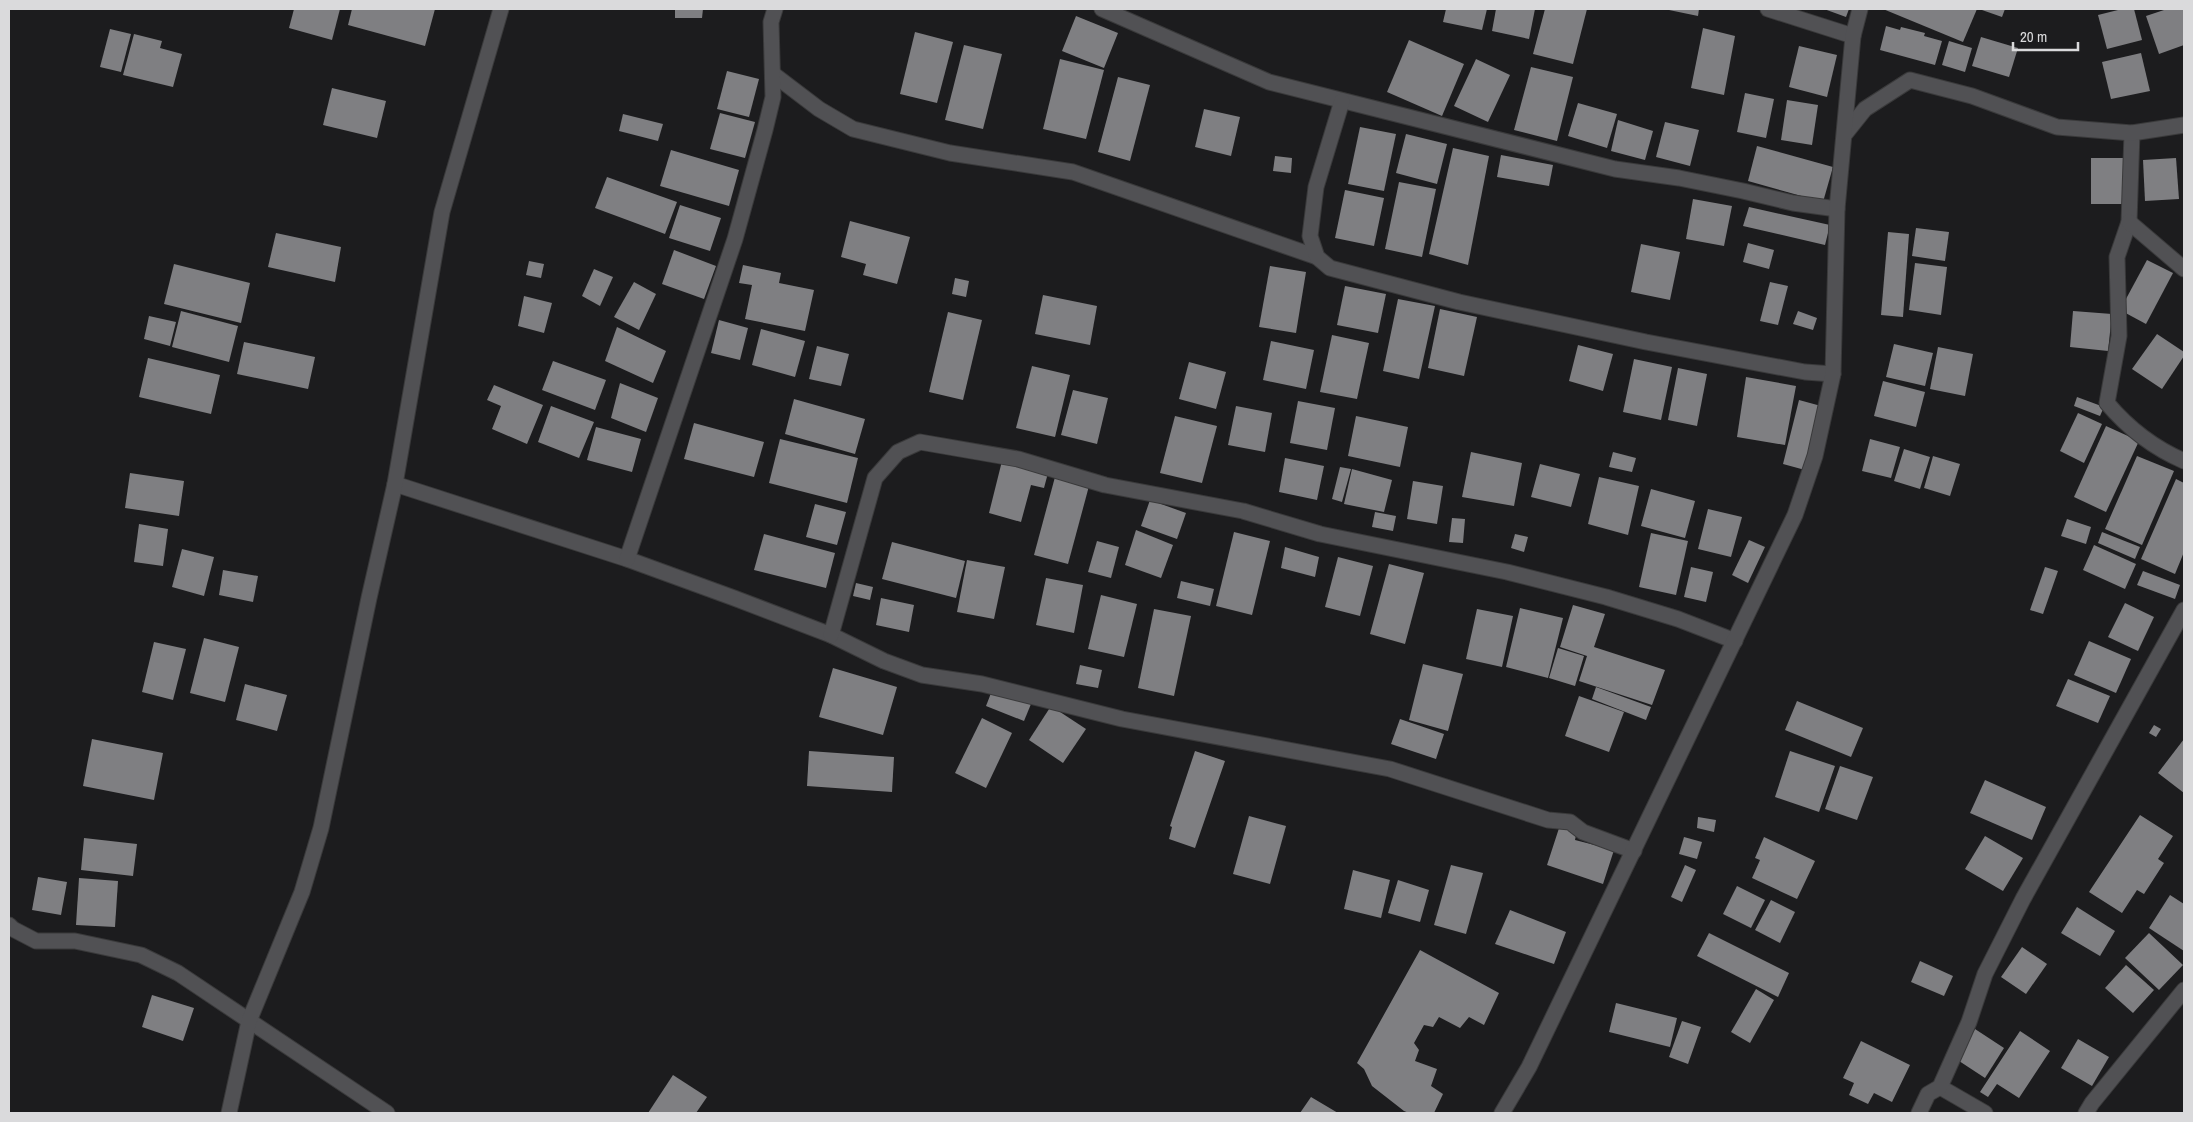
<svg xmlns="http://www.w3.org/2000/svg" width="2193" height="1122" font-family="'Archivo Narrow',sans-serif">
	<style>
		.building { fill: #7f7f82 }
		.lines { fill: none; stroke-linecap: round; stroke-linejoin: round }
		.minor-casing { stroke: #3a3a3b; stroke-width: 17 }
		.minor { stroke: #515154; stroke-width: 15 }
	</style>
	<rect width="100%" height="100%" fill="#1c1c1e"/>
	<!-- building -->
	<g class="building">
		<polygon points="294,9 340,9 332,40 289,28"/>
		<polygon points="352,9 435,9 425,46 348,25"/>
		<polygon points="675,9 703,9 702,18 675,18"/>
		<polygon points="1446,9 1487,9 1482,30 1443,22"/>
		<polygon points="1496,9 1535,9 1529,39 1492,31"/>
		<polygon points="1545,9 1587,9 1573,64 1533,54"/>
		<polygon points="1670,9 1699,9 1698,16 1669,10"/>
		<polygon points="1824,9 1849,9 1846,17"/>
		<polygon points="1883,9 1977,9 1963,42"/>
		<polygon points="1983,9 2005,9 2002,17 1982,10"/>
		<polygon points="2122,9 2134,9 2142,40 2107,49 2098,15"/>
		<polygon points="2167,9 2184,9 2184,45 2159,54 2146,16"/>
		<polygon points="1076,16 1118,33 1104,68 1062,51"/>
		<polygon points="1886,26 1900,30 1901,27 1925,33 1924,36 1942,41 1935,65 1880,50"/>
		<polygon points="1703,28 1735,36 1724,95 1691,88"/>
		<polygon points="110,29 131,34 121,72 100,67"/>
		<polygon points="915,32 953,42 937,103 900,94"/>
		<polygon points="134,34 162,41 160,48 182,54 173,87 123,75"/>
		<polygon points="1981,37 2018,48 2009,77 1972,66"/>
		<polygon points="1409,40 1464,64 1442,116 1387,92"/>
		<polygon points="1949,41 1972,48 1965,72 1942,65"/>
		<polygon points="964,45 1002,54 983,129 945,120"/>
		<polygon points="1799,46 1837,55 1827,97 1789,87"/>
		<polygon points="2141,53 2150,91 2111,99 2102,62"/>
		<polygon points="1060,59 1104,70 1086,139 1043,129"/>
		<polygon points="1476,59 1510,75 1488,122 1454,106"/>
		<polygon points="1531,67 1573,77 1557,141 1514,130"/>
		<polygon points="727,71 759,79 749,117 717,109"/>
		<polygon points="1118,77 1150,85 1130,161 1098,152"/>
		<polygon points="332,88 386,101 377,138 323,125"/>
		<polygon points="1745,93 1774,99 1766,138 1737,132"/>
		<polygon points="1787,100 1818,105 1812,145 1781,140"/>
		<polygon points="1578,103 1617,114 1607,148 1568,136"/>
		<polygon points="1204,109 1240,117 1231,156 1195,147"/>
		<polygon points="720,113 755,122 745,158 710,149"/>
		<polygon points="623,114 663,124 658,141 619,131"/>
		<polygon points="1618,120 1653,131 1645,160 1611,151"/>
		<polygon points="1665,122 1699,130 1690,166 1656,157"/>
		<polygon points="1360,127 1396,134 1384,191 1348,184"/>
		<polygon points="1406,134 1447,144 1437,184 1396,173"/>
		<polygon points="1757,146 1833,167 1823,202 1748,181"/>
		<polygon points="1453,148 1489,156 1468,265 1429,254"/>
		<polygon points="671,150 739,170 729,206 660,186"/>
		<polygon points="1501,155 1553,165 1549,186 1497,177"/>
		<polygon points="1275,156 1292,158 1291,173 1273,171"/>
		<rect x="2091" y="158" width="35" height="46"/>
		<polygon points="2176,158 2179,199 2145,201 2143,160"/>
		<polygon points="607,177 677,202 665,234 595,208"/>
		<polygon points="1399,182 1436,189 1422,257 1385,249"/>
		<polygon points="1345,190 1384,198 1374,246 1335,238"/>
		<polygon points="1693,199 1732,206 1724,246 1686,239"/>
		<polygon points="680,205 721,218 710,251 669,238"/>
		<polygon points="1749,207 1830,225 1825,245 1743,226"/>
		<polygon points="850,221 910,237 897,284 863,275 866,264 841,257"/>
		<polygon points="1916,228 1949,232 1945,261 1912,256"/>
		<polygon points="1888,232 1909,234 1903,317 1881,315"/>
		<polygon points="276,233 341,247 335,282 268,267"/>
		<polygon points="1748,243 1774,250 1769,269 1743,262"/>
		<polygon points="1641,244 1680,252 1670,300 1631,292"/>
		<polygon points="674,250 716,266 704,299 662,284"/>
		<polygon points="2147,260 2173,273 2146,324 2120,310"/>
		<polygon points="529,261 544,264 541,278 526,275"/>
		<polygon points="1915,263 1947,267 1941,315 1909,310"/>
		<polygon points="174,264 250,283 241,323 164,304"/>
		<polygon points="743,265 781,273 779,283 814,290 805,331 745,319 752,285 739,283"/>
		<polygon points="1270,266 1306,272 1296,333 1259,327"/>
		<polygon points="594,269 613,277 600,306 582,296"/>
		<polygon points="955,278 969,281 966,297 952,294"/>
		<polygon points="634,282 656,294 639,330 614,317"/>
		<polygon points="1770,282 1788,286 1778,325 1760,321"/>
		<polygon points="1345,286 1386,294 1378,333 1337,325"/>
		<polygon points="1043,295 1097,306 1090,345 1035,334"/>
		<polygon points="524,296 552,303 544,333 518,326"/>
		<polygon points="1398,299 1435,306 1419,379 1383,371"/>
		<polygon points="1440,309 1477,317 1464,376 1428,368"/>
		<polygon points="181,311 238,326 229,362 172,347"/>
		<polygon points="1798,311 1817,318 1813,330 1793,324"/>
		<polygon points="2073,311 2112,314 2108,351 2070,347"/>
		<polygon points="948,312 982,320 963,400 929,392"/>
		<polygon points="149,316 176,322 170,346 144,339"/>
		<polygon points="719,320 748,328 740,360 711,353"/>
		<polygon points="617,327 666,351 653,383 605,361"/>
		<polygon points="761,329 805,341 795,377 752,365"/>
		<polygon points="2157,334 2184,352 2184,356 2162,389 2132,369"/>
		<polygon points="1332,335 1369,343 1357,399 1320,392"/>
		<polygon points="1271,341 1314,350 1306,389 1263,380"/>
		<polygon points="244,342 315,357 308,389 237,374"/>
		<polygon points="1894,344 1933,353 1925,386 1886,377"/>
		<polygon points="1578,345 1613,354 1603,391 1569,381"/>
		<polygon points="817,346 849,354 841,386 809,379"/>
		<polygon points="1938,347 1973,354 1965,396 1930,389"/>
		<polygon points="148,358 220,375 211,414 139,397"/>
		<polygon points="1634,359 1672,367 1661,420 1623,412"/>
		<polygon points="553,361 606,380 595,410 542,390"/>
		<polygon points="1189,362 1226,372 1216,409 1179,399"/>
		<polygon points="1032,366 1070,375 1055,437 1016,428"/>
		<polygon points="1678,368 1707,374 1697,426 1668,420"/>
		<polygon points="1746,377 1796,386 1785,445 1737,437"/>
		<polygon points="1883,381 1925,392 1916,427 1874,416"/>
		<polygon points="620,383 658,398 646,432 611,418"/>
		<polygon points="494,385 543,405 527,444 492,429 501,406 487,400"/>
		<polygon points="1073,390 1108,398 1097,444 1061,435"/>
		<polygon points="2077,397 2104,407 2100,416 2074,406"/>
		<polygon points="794,399 865,419 855,454 785,434"/>
		<polygon points="1799,400 1821,406 1805,470 1783,464"/>
		<polygon points="1298,401 1335,408 1327,450 1290,443"/>
		<polygon points="551,406 594,422 579,458 538,442"/>
		<polygon points="1236,406 1272,413 1265,452 1228,445"/>
		<polygon points="2078,413 2102,424 2084,463 2060,451"/>
		<polygon points="1175,416 1217,426 1202,483 1160,473"/>
		<polygon points="1356,416 1408,427 1400,467 1348,456"/>
		<polygon points="694,423 764,442 754,477 684,459"/>
		<polygon points="2106,426 2139,441 2106,512 2074,497"/>
		<polygon points="596,427 641,439 632,472 587,460"/>
		<polygon points="780,439 858,458 847,503 769,483"/>
		<polygon points="1870,439 1900,447 1891,478 1862,471"/>
		<polygon points="1904,449 1930,457 1920,489 1894,481"/>
		<polygon points="1471,452 1522,463 1514,506 1462,497"/>
		<polygon points="1613,452 1636,458 1632,472 1609,467"/>
		<polygon points="1933,456 1960,464 1950,496 1924,488"/>
		<polygon points="2137,456 2174,471 2142,545 2105,529"/>
		<polygon points="1285,458 1324,466 1317,500 1279,492"/>
		<polygon points="1002,461 1048,473 1044,488 1031,485 1021,522 989,513"/>
		<polygon points="1540,464 1580,474 1571,507 1531,497"/>
		<polygon points="1340,467 1351,469 1342,502 1332,499"/>
		<polygon points="1352,469 1392,480 1384,512 1344,504"/>
		<polygon points="130,473 184,481 179,516 125,508"/>
		<polygon points="1055,477 1089,486 1068,564 1034,555"/>
		<polygon points="1599,477 1639,486 1628,535 1588,524"/>
		<polygon points="2176,479 2184,483 2184,552 2175,574 2141,559"/>
		<polygon points="1413,481 1443,486 1437,524 1407,519"/>
		<polygon points="1651,489 1695,501 1685,538 1641,526"/>
		<polygon points="1150,500 1186,513 1177,539 1141,526"/>
		<polygon points="815,504 846,512 837,545 806,537"/>
		<polygon points="1708,509 1742,517 1731,557 1698,549"/>
		<polygon points="1375,512 1396,516 1393,531 1372,527"/>
		<polygon points="1452,518 1465,519 1463,543 1449,542"/>
		<polygon points="2067,519 2091,527 2086,544 2061,536"/>
		<polygon points="139,524 168,529 163,566 134,562"/>
		<polygon points="1136,530 1173,545 1161,578 1125,565"/>
		<polygon points="1234,532 1270,541 1252,615 1216,606"/>
		<polygon points="2102,532 2140,547 2135,559 2098,543"/>
		<polygon points="1651,533 1688,541 1676,595 1639,587"/>
		<polygon points="764,534 835,553 826,588 754,570"/>
		<polygon points="1515,534 1528,537 1524,552 1511,548"/>
		<polygon points="1749,540 1765,547 1748,583 1732,575"/>
		<polygon points="1097,541 1119,547 1111,578 1088,572"/>
		<polygon points="892,542 965,561 956,598 882,579"/>
		<polygon points="2094,545 2136,564 2125,589 2083,570"/>
		<polygon points="1285,547 1319,557 1315,577 1281,568"/>
		<polygon points="182,549 214,557 204,596 172,587"/>
		<polygon points="1338,557 1373,566 1360,616 1325,607"/>
		<polygon points="967,560 1005,567 994,619 957,612"/>
		<polygon points="1389,564 1424,573 1405,644 1370,634"/>
		<polygon points="1691,567 1713,572 1706,602 1684,597"/>
		<polygon points="2045,567 2058,571 2043,614 2030,610"/>
		<polygon points="223,570 258,576 253,602 219,595"/>
		<polygon points="2143,571 2180,585 2175,599 2137,585"/>
		<polygon points="1046,578 1083,585 1074,633 1036,625"/>
		<polygon points="1181,581 1214,589 1210,606 1177,598"/>
		<polygon points="856,583 873,587 870,600 853,596"/>
		<polygon points="1101,595 1137,604 1124,657 1088,649"/>
		<polygon points="881,598 914,605 909,632 876,625"/>
		<polygon points="2125,603 2154,617 2138,651 2108,637"/>
		<polygon points="1573,605 1605,614 1594,647 1665,670 1652,705 1579,681 1587,656 1560,647"/>
		<polygon points="1520,608 1563,618 1548,678 1506,667"/>
		<polygon points="1154,609 1191,616 1174,696 1138,688"/>
		<polygon points="1477,609 1513,616 1502,667 1466,659"/>
		<polygon points="204,638 239,647 225,702 190,693"/>
		<polygon points="2089,641 2131,659 2116,693 2074,675"/>
		<polygon points="154,642 186,649 173,700 142,692"/>
		<polygon points="1558,648 1584,656 1575,686 1549,678"/>
		<polygon points="1423,664 1463,674 1448,731 1409,720"/>
		<polygon points="1080,665 1102,670 1098,688 1076,684"/>
		<polygon points="833,668 897,687 883,735 819,717"/>
		<polygon points="2068,679 2110,696 2098,723 2056,706"/>
		<polygon points="245,684 287,695 277,731 236,720"/>
		<polygon points="1596,687 1651,707 1646,720 1592,699"/>
		<polygon points="993,688 1031,704 1024,721 986,706"/>
		<polygon points="1579,696 1624,712 1609,752 1565,736"/>
		<polygon points="1797,701 1863,728 1851,757 1785,730"/>
		<polygon points="1051,706 1086,729 1063,763 1029,740"/>
		<polygon points="982,718 1012,733 986,788 955,773"/>
		<polygon points="1400,719 1444,734 1436,759 1391,744"/>
		<polygon points="2154,725 2161,729 2156,737 2149,733"/>
		<polygon points="92,739 163,753 154,800 83,786"/>
		<polygon points="2184,739 2184,793 2158,773"/>
		<polygon points="809,751 894,757 892,792 807,786"/>
		<polygon points="1195,751 1225,761 1195,848 1169,839 1172,827 1170,826"/>
		<polygon points="1790,751 1835,766 1819,812 1775,797"/>
		<polygon points="1840,766 1873,777 1857,820 1825,809"/>
		<polygon points="1985,780 2046,807 2032,840 1970,813"/>
		<polygon points="2140,815 2173,836 2158,859 2164,863 2144,894 2137,890 2122,913 2089,892"/>
		<polygon points="1249,816 1286,826 1270,884 1233,874"/>
		<polygon points="1698,817 1716,820 1714,832 1697,828"/>
		<polygon points="1561,822 1577,830 1575,840 1614,850 1603,884 1547,865"/>
		<polygon points="1985,836 2023,858 2003,891 1965,869"/>
		<polygon points="1684,837 1702,842 1697,859 1679,854"/>
		<polygon points="1764,837 1815,861 1797,899 1752,878 1760,860 1755,858"/>
		<polygon points="84,838 137,844 133,876 81,870"/>
		<polygon points="1451,865 1483,873 1466,934 1434,925"/>
		<polygon points="1685,865 1696,870 1682,902 1671,897"/>
		<polygon points="1353,870 1390,880 1381,918 1344,909"/>
		<polygon points="38,877 67,882 61,915 32,910"/>
		<polygon points="79,878 118,881 115,927 76,925"/>
		<polygon points="1398,880 1429,890 1420,922 1388,913"/>
		<polygon points="1737,886 1765,900 1751,928 1723,914"/>
		<polygon points="2170,895 2184,904 2184,951 2149,928"/>
		<polygon points="1771,900 1795,912 1780,943 1755,930"/>
		<polygon points="2077,907 2115,931 2100,956 2061,933"/>
		<polygon points="1510,910 1566,932 1554,964 1495,944"/>
		<polygon points="1709,933 1789,973 1778,997 1697,956"/>
		<polygon points="2149,933 2183,965 2159,990 2125,958"/>
		<polygon points="2022,947 2047,964 2026,994 2001,977"/>
		<polygon points="1420,950 1499,993 1484,1025 1469,1017 1460,1028 1439,1017 1433,1027 1424,1025 1414,1043 1419,1050 1415,1061 1437,1069 1431,1086 1443,1094 1434,1113 1409,1113 1404,1111 1372,1086 1364,1069 1357,1063"/>
		<polygon points="1920,961 1953,976 1944,996 1911,982"/>
		<polygon points="2126,965 2154,990 2133,1013 2105,988"/>
		<polygon points="1756,989 1774,1000 1750,1043 1731,1032"/>
		<polygon points="152,995 194,1008 183,1041 142,1027"/>
		<polygon points="1616,1003 1677,1018 1670,1047 1609,1032"/>
		<polygon points="1682,1021 1701,1027 1688,1064 1669,1057"/>
		<polygon points="1975,1029 2004,1048 1985,1078 1956,1059"/>
		<polygon points="2020,1031 2050,1051 2019,1098 1997,1084 1988,1097 1980,1092"/>
		<polygon points="2078,1039 2109,1057 2092,1086 2061,1068"/>
		<polygon points="1861,1041 1910,1065 1892,1102 1874,1093 1868,1104 1849,1095 1854,1083 1843,1078"/>
		<polygon points="673,1075 707,1097 696,1113 648,1113"/>
		<polygon points="1311,1097 1338,1113 1300,1113"/>
	</g>
	<g class="lines">
		<!-- minor casing -->
		<g class="minor-casing">
			<g id="minor">
				<polyline points="1102,9 1269,82 1615,169 1679,178 1743,191 1793,203 1837,209"/>
				<polyline points="1768,9 1853,36"/>
				<polyline points="773,74 819,109 853,129 950,153 1073,172 1317,257"/>
				<polyline points="1342,101 1316,187 1310,236 1317,257 1330,268 1459,302 1646,342 1805,372 1833,374"/>
				<path d="M2132,133L2129,222L2117,257L2119,336L2107,403C2128,428 2154,448 2184,461"/>
				<polyline points="1845,134 1865,109 1910,80 1972,96 2057,127 2132,133 2184,125"/>
				<polyline points="2129,222 2184,269"/>
				<polyline points="395,484 627,559 734,598 831,635 884,661 922,675 982,684 1122,719 1390,769 1548,820 1570,822 1583,832 1634,851"/>
				<polyline points="627,559 735,239 765,130 773,97 771,22 775,9"/>
				<polyline points="831,635 875,478 898,452 920,442 1018,459 1105,485 1243,511 1320,534 1507,572 1606,597 1678,619 1735,641"/>
				<polyline points="9,925 13,929 36,941 75,941 141,955 178,973 387,1113"/>
				<polyline points="1940,1087 1985,1113"/>
				<polyline points="229,1113 249,1021 302,892 321,828 369,598 395,484 442,212 501,9"/>
				<polyline points="1502,1113 1529,1067 1795,515 1815,456 1833,374 1837,209 1853,36 1860,9"/>
				<polyline points="1919,1113 1928,1094 1940,1087 1969,1022 1985,974 2023,899 2184,610"/>
				<polyline points="2086,1113 2092,1103 2184,990"/>
			</g>
		</g>
		<!-- minor -->
		<use href="#minor" class="minor"/>
	</g>
	<!-- border -->
	<rect width="2193" height="1122" fill="none" stroke="#dadadc" stroke-width="20"/>
	<!-- scale -->
	<path d="M2013 42v8h65v-8" fill="none" stroke="#dadadc" stroke-width="2.5"/>
	<text x="2020" y="42" font-size="15" fill="#dadadc" stroke="#1c1c1e" stroke-width="4" paint-order="stroke">20 m</text>
</svg>
